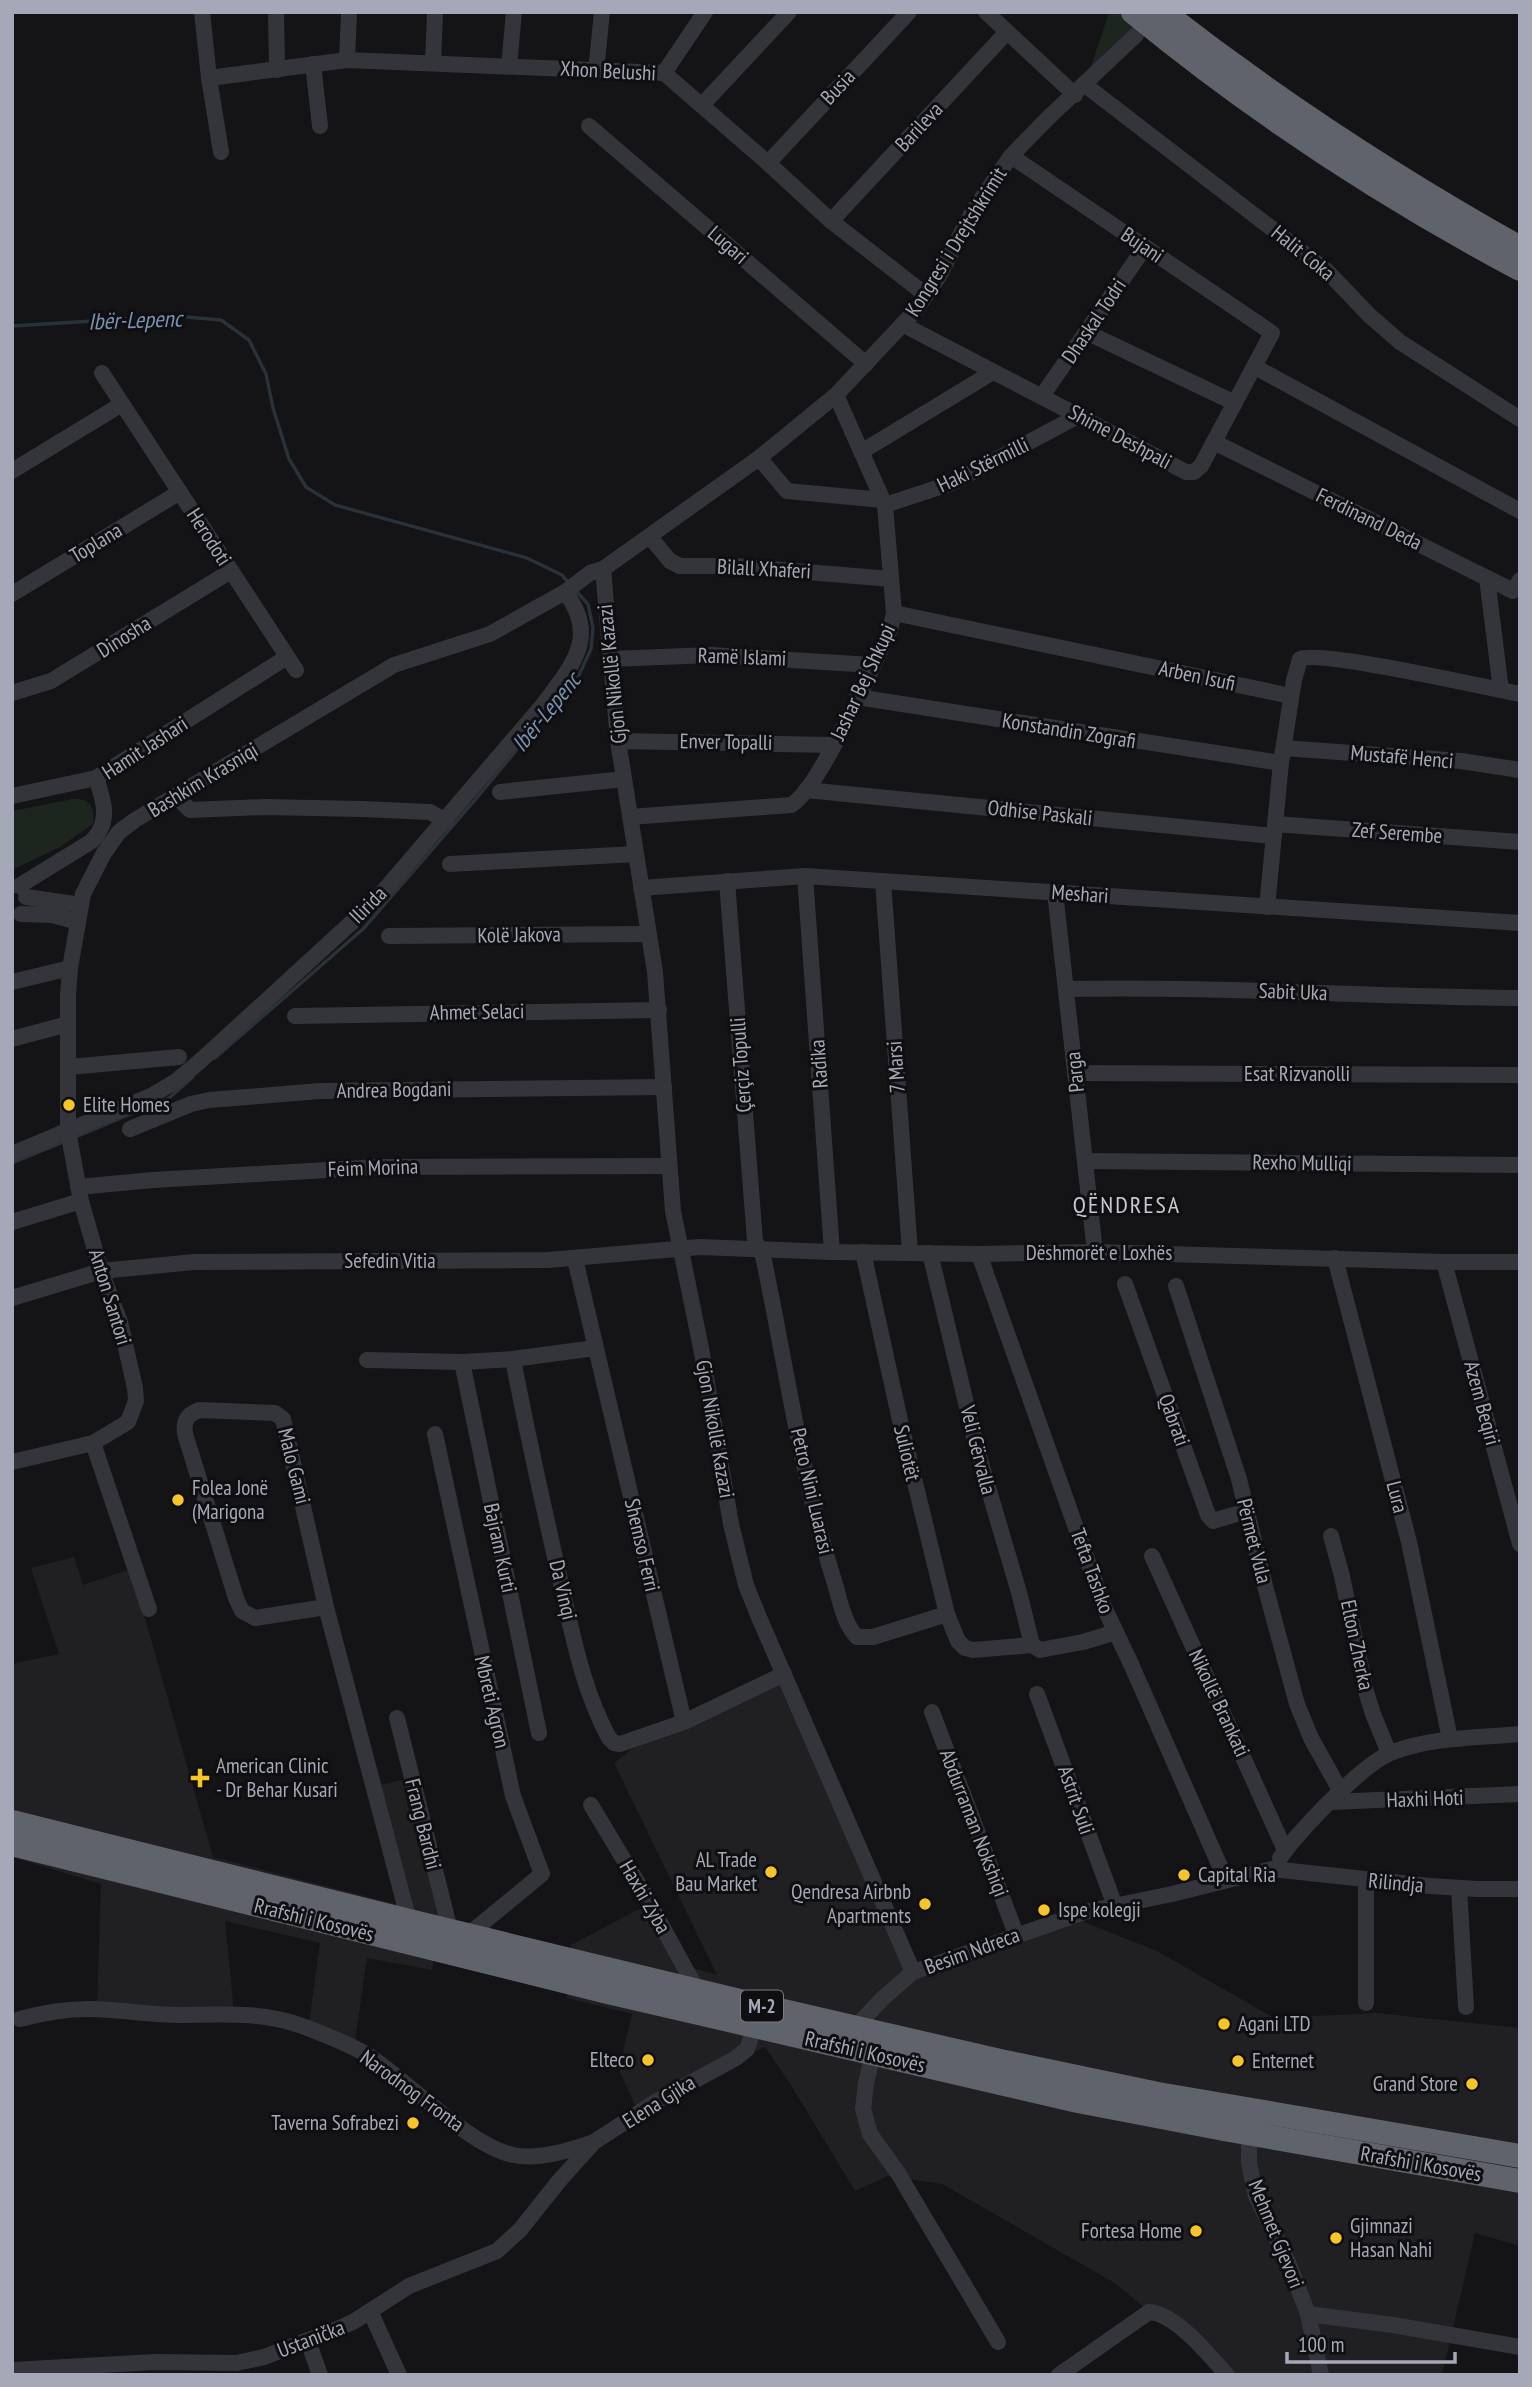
<svg xmlns="http://www.w3.org/2000/svg" width="1532" height="2387" font-family="'PT Sans Narrow',sans-serif">
	<style>
		.built { fill: #201f22 }
		.green { fill: #1d251f }
		.lines { fill: none; stroke-linecap: round; stroke-linejoin: round }
		.stream { stroke: #293139; stroke-width: 3.5 }
		.minor { stroke: #34353a; stroke-width: 16 }
		.highway { stroke: #60626c; stroke-width: 24 }
		.poi-dot { fill: #f8c529; stroke: #0f0e10; stroke-width: 2.5 }
		.labels { text-anchor: middle; stroke-width: 6; stroke-linejoin: round; paint-order: stroke }
		.shield { fill: #0f0e10; stroke: #787a84; stroke-width: 2 }
		.shield-label { font-size: 19px; font-weight: bold; fill: #a5a8b6 }
		.street-label { font-size: 21px; fill: #a5a8b6; stroke: #0f0e10 }
		.poi-label { font-size: 21px; fill: #a5a8b6; stroke: #0f0e10; text-anchor: start }
		.water-label { font-size: 23px; font-style: italic; fill: #7a93b3; stroke: #0f0e10 }
		.quarter-label { font-size: 24px; letter-spacing: 2px; fill: #c6c8d2; stroke: #0f0e10 }
	</style>
	<rect width="100%" height="100%" fill="#141315"/>
	<!-- built -->
	<g class="built">
		<polygon points="74,1557 83,1585 131,1569 213,1857 396,1904 368,1788 405,1779 443,1913 432,1970 367,1958 355,2042 309,2023 320,1943 225,1921 234,2013 97,2009 101,1884 12,1857 12,1664 59,1654 31,1568"/>
		<polygon points="784,1674 913,1972 1079,1920 1157,1951 1274,2018 1376,2013 1520,2028 1520,2246 1475,2233 1442,2375 1227,2375 1113,2282 942,2184 888,2176 855,2191 789,2082 765,2047 636,2108 619,2069 632,2014 567,1998 571,1945 645,1906 676,1963 717,1975 614,1763 632,1749 684,1722"/>
	</g>
	<!-- green -->
	<g class="green">
		<polygon points="1109,12 1161,12 1085,85"/>
		<path d="M73,799C90,798 95,807 93,824L60,847L12,870V811Z"/>
	</g>
	<g class="lines">
		<!-- stream -->
		<g class="stream">
			<polyline points="12,326 174,316 221,320 249,340 266,374 273,408 289,459 306,487 335,505 527,558 562,575 568,582"/>
			<polyline points="215,1058 363,929 474,801 579,675 591,649 593,628 588,604 576,591"/>
			<polyline points="73,1138 169,1098 193,1077"/>
			<polyline points="12,1163 66,1141"/>
		</g>
		<!-- minor -->
		<g class="minor">
			<polyline points="202,12 209,78 221,152"/>
			<polyline points="276,12 277,70"/>
			<polyline points="986,12 1075,95"/>
			<polyline points="347,60 349,12"/>
			<polyline points="433,63 435,12"/>
			<polyline points="313,64 320,126"/>
			<polyline points="509,66 514,12"/>
			<polyline points="596,71 602,12"/>
			<polyline points="664,73 705,12"/>
			<polyline points="209,78 347,60 664,73 768,163 831,221 926,295"/>
			<polyline points="1085,85 1327,271 1369,315 1400,342 1520,419"/>
			<polyline points="702,105 789,12"/>
			<polyline points="589,126 866,364"/>
			<polyline points="768,163 909,12"/>
			<polyline points="831,221 1007,32"/>
			<polyline points="904,325 1186,472 1194,472 1201,466 1272,333 1011,156"/>
			<polyline points="1086,332 1235,403"/>
			<polyline points="1255,367 1520,511"/>
			<polyline points="102,373 296,670"/>
			<polyline points="1042,396 1145,247"/>
			<polyline points="1214,442 1513,591 1520,580"/>
			<polyline points="861,452 993,372"/>
			<polyline points="759,458 787,491 883,500"/>
			<polyline points="12,471 122,404"/>
			<polyline points="885,505 952,483 1078,416"/>
			<polyline points="650,537 670,561 680,566 734,566 891,579"/>
			<polyline points="603,569 618,741 655,972 673,1211 701,1348 731,1524 746,1585 758,1615 913,1972"/>
			<polyline points="1487,578 1501,690"/>
			<polyline points="12,594 180,492"/>
			<polyline points="894,613 1291,696"/>
			<polyline points="611,659 711,655 873,665"/>
			<polyline points="12,693 51,681 231,571"/>
			<polyline points="857,697 1281,763"/>
			<polyline points="618,741 834,745"/>
			<polyline points="1284,748 1461,761 1520,770"/>
			<polyline points="806,790 1273,836"/>
			<polyline points="500,792 624,779"/>
			<polyline points="12,796 96,778 287,657"/>
			<polyline points="176,796 190,810 265,807 362,809 430,812 446,821"/>
			<path d="M630,817L791,805C820,789 873,664 890,630L894,613L885,505L836,395"/>
			<polyline points="1275,824 1520,842"/>
			<polyline points="450,864 636,854"/>
			<polyline points="805,876 832,1252"/>
			<path d="M727,881L755,1241L763,1256C786,1365 801,1477 835,1584C840,1601 844,1624 857,1637H873L947,1614"/>
			<polyline points="883,881 910,1252"/>
			<path d="M19,886L92,841C111,821 104,801 96,778"/>
			<polyline points="641,888 805,876 1520,923"/>
			<polyline points="1055,892 1095,1252"/>
			<polyline points="26,897 81,905"/>
			<path d="M1267,907L1281,763L1294,680L1300,659C1318,649 1488,688 1520,694"/>
			<polyline points="21,914 52,915 78,922"/>
			<polyline points="389,936 648,934"/>
			<polyline points="12,982 70,968"/>
			<path d="M1066,989C1217,986 1368,997 1520,998"/>
			<polyline points="295,1016 659,1010"/>
			<polyline points="12,1039 68,1024"/>
			<polyline points="69,1067 179,1057"/>
			<polyline points="1075,1073 1520,1075"/>
			<polyline points="130,1129 191,1104 209,1100 247,1097 319,1091 664,1087"/>
			<path d="M12,1154L151,1096L176,1081L198,1063L375,901L542,706C571,667 600,637 565,592"/>
			<polyline points="1085,1161 1520,1165"/>
			<polyline points="78,1187 153,1180 378,1167 668,1166"/>
			<polyline points="12,1222 81,1201"/>
			<polyline points="863,1252 901,1425 947,1614 958,1641 965,1648 973,1650 1032,1645 1040,1650 1083,1642 1116,1632"/>
			<polyline points="930,1253 978,1453 1020,1596 1032,1645"/>
			<polyline points="979,1254 1104,1607 1131,1664 1226,1880"/>
			<polyline points="1335,1258 1409,1542 1450,1739"/>
			<polyline points="575,1259 684,1722"/>
			<polyline points="1444,1262 1520,1544"/>
			<polyline points="1125,1284 1208,1515 1213,1521 1247,1511"/>
			<polyline points="1176,1286 1239,1479 1265,1586 1297,1704 1311,1738 1341,1792"/>
			<polyline points="12,1298 101,1271 194,1262 548,1260 700,1247 832,1252 979,1254 1095,1252 1444,1262 1520,1262"/>
			<path d="M513,1359C527,1434 544,1509 561,1584C573,1637 583,1690 609,1738L614,1743L620,1744L684,1722L784,1674"/>
			<polyline points="367,1360 462,1362 513,1359 595,1348"/>
			<polyline points="462,1362 539,1733"/>
			<polyline points="435,1434 513,1796 542,1874 468,1935"/>
			<polyline points="93,1443 149,1609"/>
			<polyline points="12,1462 93,1443 128,1422 136,1401 135,1388 120,1322 101,1271 81,1201 68,1131 68,995 70,968 83,894 104,853 119,832 135,820 394,665 490,634 565,592 590,573 603,569 759,458 836,395 916,310 939,276 973,211 1011,156 1048,118 1136,35"/>
			<polyline points="1331,1536 1342,1576 1365,1688 1373,1714 1389,1753"/>
			<polyline points="1152,1556 1285,1850"/>
			<path d="M326,1607L255,1618L242,1611L236,1598L185,1434C183,1421 187,1414 200,1410L275,1413L283,1419L326,1607L409,1921"/>
			<polyline points="1037,1694 1115,1906"/>
			<polyline points="932,1712 1016,1934"/>
			<polyline points="397,1718 450,1930"/>
			<polyline points="1330,1802 1520,1794"/>
			<polyline points="591,1805 645,1895 697,1990"/>
			<path d="M1280,1858C1299,1831 1363,1763 1393,1752C1433,1737 1477,1738 1520,1734"/>
			<polyline points="1459,1888 1466,2007"/>
			<polyline points="1366,2003 1366,1880"/>
			<path d="M20,2019C42,2013 66,2009 89,2009C121,2009 153,2016 185,2015C227,2014 265,2012 305,2027C326,2035 350,2044 369,2056C409,2082 468,2145 513,2155C539,2160 567,2151 591,2143"/>
			<polyline points="855,2028 882,1999 913,1972 1085,1912 1172,1894 1272,1869 1430,1886 1477,1889 1520,1889"/>
			<polyline points="873,2054 866,2083 863,2109 870,2134 898,2173 998,2342"/>
			<polyline points="1249,2134 1249,2163 1256,2196 1288,2262 1308,2314 1321,2375"/>
			<polyline points="370,2311 399,2375"/>
			<polyline points="1308,2314 1393,2325 1520,2347"/>
			<polyline points="308,2341 320,2375"/>
			<polyline points="12,2370 155,2362 237,2363 264,2357 337,2329 353,2322 409,2286 497,2251 520,2230 559,2181 594,2142 657,2101 736,2058 747,2049 755,2025"/>
			<path d="M1059,2375L1149,2312C1175,2313 1210,2356 1227,2375"/>
		</g>
		<!-- highway -->
		<g class="highway">
			<path d="M1133,12C1252,110 1383,196 1520,269"/>
			<path d="M1163,12C1276,100 1395,178 1520,248"/>
			<polyline points="12,1822 409,1921 727,1998 1000,2061 1158,2094 1520,2156"/>
			<polyline points="12,1844 608,1992 1078,2101 1224,2129 1520,2181"/>
		</g>
	</g>
	<!-- markers -->
	<g class="poi-dot">
		<circle cx="69" cy="1105" r="7"/>
		<circle cx="178" cy="1500" r="7"/>
		<path d="M196.5 1767.5h7v7h7v7h-7v7h-7v-7h-7v-7h7z"/>
		<circle cx="771" cy="1872" r="7"/>
		<circle cx="1184" cy="1875" r="7"/>
		<circle cx="925" cy="1904" r="7"/>
		<circle cx="1044" cy="1910" r="7"/>
		<circle cx="1224" cy="2024" r="7"/>
		<circle cx="648" cy="2060" r="7"/>
		<circle cx="1238" cy="2061" r="7"/>
		<circle cx="1472" cy="2084" r="7"/>
		<circle cx="413" cy="2123" r="7"/>
		<circle cx="1196" cy="2231" r="7"/>
		<circle cx="1336" cy="2238" r="7"/>
	</g>
	<g class="labels">
		<!-- shield labels -->
		<rect class="shield" x="741" y="1990.5" width="42" height="31" rx="5"/>
		<g class="shield-label">
			<text x="762" y="2013">M-2</text>
		</g>
		<!-- street labels -->
		<g class="street-label">
			<text transform="translate(608 71) rotate(3)" y="7">Xhon Belushi</text>
			<text transform="translate(838 87) rotate(-47)" y="7">Busia</text>
			<text transform="translate(919 127) rotate(-47)" y="7">Barileva</text>
			<text transform="translate(956 242) rotate(-58)" y="7">Kongresi i Drejtshkrimit</text>
			<text transform="translate(728 245) rotate(41)" y="7">Lugari</text>
			<text transform="translate(1142 245) rotate(34)" y="7">Bujani</text>
			<text transform="translate(1303 253) rotate(39)" y="7">Halit Coka</text>
			<text transform="translate(1094 321) rotate(-56)" y="7">Dhaskal Todri</text>
			<text transform="translate(1120 437) rotate(28)" y="7">Shime Deshpali</text>
			<text transform="translate(983 465) rotate(-26)" y="7">Haki Stërmilli</text>
			<text transform="translate(1369 519) rotate(26)" y="7">Ferdinand Deda</text>
			<text transform="translate(209 537) rotate(57)" y="7">Herodoti</text>
			<text transform="translate(96 543) rotate(-31)" y="7">Toplana</text>
			<text transform="translate(764 569) rotate(3)" y="7">Bilall Xhaferi</text>
			<text transform="translate(124 637) rotate(-32)" y="7">Dinosha</text>
			<text transform="translate(742 657) rotate(2)" y="7">Ramë Islami</text>
			<text transform="translate(612 674) rotate(-96)" y="7">Gjon Nikollë Kazazi</text>
			<text transform="translate(1197 676) rotate(12)" y="7">Arben Isufi</text>
			<text transform="translate(863 682) rotate(-65)" y="7">Jashar Bej Shkupi</text>
			<text transform="translate(1069 731) rotate(9)" y="7">Konstandin Zografi</text>
			<text transform="translate(726 742) rotate(1)" y="7">Enver Topalli</text>
			<text transform="translate(145 748) rotate(-33)" y="7">Hamit Jashari</text>
			<text transform="translate(1402 757) rotate(5)" y="7">Mustafë Henci</text>
			<text transform="translate(203 780) rotate(-31)" y="7">Bashkim Krasniqi</text>
			<text transform="translate(1040 813) rotate(6)" y="7">Odhise Paskali</text>
			<text transform="translate(1397 833) rotate(4)" y="7">Zef Serembe</text>
			<text transform="translate(1080 894) rotate(4)" y="7">Meshari</text>
			<text transform="translate(368 905) rotate(-45)" y="7">Ilirida</text>
			<text transform="translate(519 935) rotate(-1)" y="7">Kolë Jakova</text>
			<text transform="translate(1293 992) rotate(2)" y="7">Sabit Uka</text>
			<text transform="translate(477 1012) rotate(-1)" y="7">Ahmet Selaci</text>
			<text transform="translate(819 1064) rotate(-94)" y="7">Radika</text>
			<text transform="translate(741 1065) rotate(-94)" y="7">Çerçiz Topulli</text>
			<text transform="translate(896 1067) rotate(-94)" y="7">7 Marsi</text>
			<text transform="translate(1075 1072) rotate(-96)" y="7">Parga</text>
			<text x="1297" y="1081">Esat Rizvanolli</text>
			<text transform="translate(394 1090) rotate(-1)" y="7">Andrea Bogdani</text>
			<text transform="translate(1302 1163) rotate(1)" y="7">Rexho Mulliqi</text>
			<text transform="translate(373 1168) rotate(-2)" y="7">Feim Morina</text>
			<text x="1099" y="1260">Dëshmorët e Loxhës</text>
			<text x="390" y="1268">Sefedin Vitia</text>
			<text transform="translate(110 1297) rotate(73)" y="7">Anton Santori</text>
			<text transform="translate(1482 1403) rotate(75)" y="7">Azem Beqiri</text>
			<text transform="translate(1174 1420) rotate(70)" y="7">Qabrati</text>
			<text transform="translate(715 1429) rotate(80)" y="7">Gjon Nikollë Kazazi</text>
			<text transform="translate(978 1450) rotate(76)" y="7">Veli Gërvalla</text>
			<text transform="translate(907 1453) rotate(77)" y="7">Suliotët</text>
			<text transform="translate(294 1466) rotate(76)" y="7">Malo Gami</text>
			<text transform="translate(812 1491) rotate(77)" y="7">Petro Nini Luarasi</text>
			<text transform="translate(1397 1497) rotate(76)" y="7">Lura</text>
			<text transform="translate(1254 1541) rotate(76)" y="7">Përmet Vula</text>
			<text transform="translate(642 1545) rotate(77)" y="7">Shemso Ferri</text>
			<text transform="translate(500 1548) rotate(78)" y="7">Bajram Kurti</text>
			<text transform="translate(1092 1571) rotate(70)" y="7">Tefta Tashko</text>
			<text transform="translate(563 1590) rotate(77)" y="7">Da Vinqi</text>
			<text transform="translate(1357 1645) rotate(78)" y="7">Elton Zherka</text>
			<text transform="translate(492 1702) rotate(77)" y="7">Mbreti Agron</text>
			<text transform="translate(1219 1703) rotate(65)" y="7">Nikollë Brankati</text>
			<text transform="translate(1425 1799) rotate(-2)" y="7">Haxhi Hoti</text>
			<text transform="translate(1076 1800) rotate(71)" y="7">Astrit Suli</text>
			<text transform="translate(974 1823) rotate(69)" y="7">Abdurraman Nokshiqi</text>
			<text transform="translate(423 1824) rotate(76)" y="7">Frang Bardhi</text>
			<text transform="translate(1396 1883) rotate(5)" y="7">Rilindja</text>
			<text transform="translate(645 1897) rotate(60)" y="7">Haxhi Zyba</text>
			<text transform="translate(314 1920) rotate(14)" y="7">Rrafshi i Kosovës</text>
			<text transform="translate(972 1951) rotate(-20)" y="7">Besim Ndreca</text>
			<text transform="translate(865 2052) rotate(13)" y="7">Rrafshi i Kosovës</text>
			<text transform="translate(412 2091) rotate(36)" y="7">Narodnog Fronta</text>
			<text transform="translate(659 2102) rotate(-32)" y="7">Elena Gjika</text>
			<text transform="translate(1421 2164) rotate(10)" y="7">Rrafshi i Kosovës</text>
			<text transform="translate(1276 2234) rotate(68)" y="7">Mehmet Gjevori</text>
			<text transform="translate(311 2339) rotate(-21)" y="7">Ustanička</text>
		</g>
		<!-- poi labels -->
		<g class="poi-label">
			<text x="83" y="1112">Elite Homes</text>
			<text x="192" y="1495">Folea Jonë<tspan x="192" dy="24">(Marigona</tspan></text>
			<text x="216" y="1773">American Clinic<tspan x="216" dy="24">- Dr Behar Kusari</tspan></text>
			<text x="757" y="1867" text-anchor="end">AL Trade<tspan x="757" dy="24">Bau Market</tspan></text>
			<text x="1198" y="1882">Capital Ria</text>
			<text x="911" y="1899" text-anchor="end">Qendresa Airbnb<tspan x="911" dy="24">Apartments</tspan></text>
			<text x="1058" y="1917">Ispe kolegji</text>
			<text x="1238" y="2031">Agani LTD</text>
			<text x="634" y="2067" text-anchor="end">Elteco</text>
			<text x="1252" y="2068">Enternet</text>
			<text x="1458" y="2091" text-anchor="end">Grand Store</text>
			<text x="399" y="2130" text-anchor="end">Taverna Sofrabezi</text>
			<text x="1350" y="2233">Gjimnazi<tspan x="1350" dy="24">Hasan Nahi</tspan></text>
			<text x="1182" y="2238" text-anchor="end">Fortesa Home</text>
		</g>
		<!-- water labels -->
		<g class="water-label">
			<text transform="translate(135 320) rotate(-2)" y="8">Ibër-Lepenc</text>
			<text transform="translate(546 712) rotate(-51)" y="8">Ibër-Lepenc</text>
		</g>
		<!-- quarter labels -->
		<g class="quarter-label">
			<text x="1127" y="1213">QËNDRESA</text>
		</g>
	</g>
	<!-- border -->
	<rect width="1532" height="2387" fill="none" stroke="#a5a8b6" stroke-width="28"/>
	<!-- scale -->
	<path d="M1287 2352v10h168v-10" fill="none" stroke="#a5a8b6" stroke-width="3.5"/>
	<text x="1298" y="2352" font-size="21" fill="#a5a8b6" stroke="#0f0e10" stroke-width="5" paint-order="stroke">100 m</text>
</svg>
